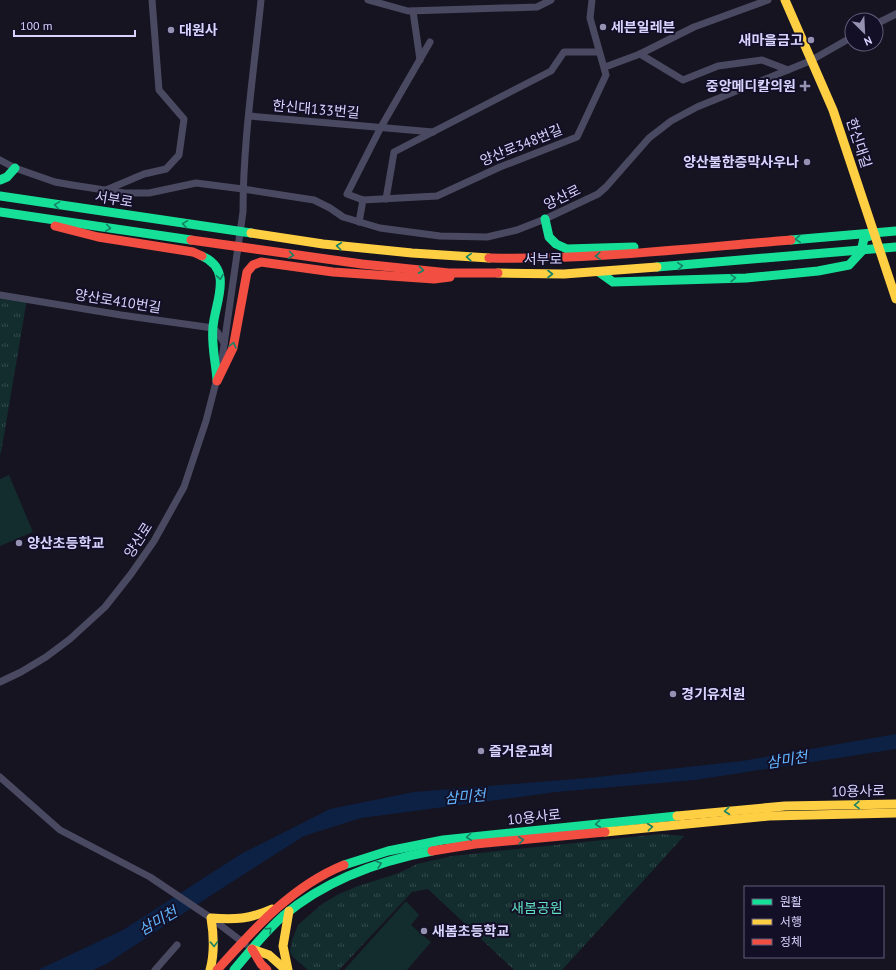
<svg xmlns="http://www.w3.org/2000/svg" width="896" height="970" font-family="'PT Sans','Noto Sans KR',sans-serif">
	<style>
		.park { fill: url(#park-tufts) }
		.garden { fill: #132c2d }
		.water { fill: #0d2144 }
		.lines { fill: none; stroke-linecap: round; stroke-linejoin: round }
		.street { stroke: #4a4962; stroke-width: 7 }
		.fast { stroke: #16e098; stroke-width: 9 }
		.slow { stroke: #ffcf43; stroke-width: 9 }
		.jam { stroke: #f24e42; stroke-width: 9 }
		.oneway { stroke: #158265 }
		.poi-dot { fill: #9591b1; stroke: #130f26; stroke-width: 1.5 }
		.labels { text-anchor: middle; stroke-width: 4; stroke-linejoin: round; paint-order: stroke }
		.poi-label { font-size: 14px; font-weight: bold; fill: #d9d4ff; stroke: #130f26; text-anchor: start }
		.street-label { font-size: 14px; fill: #d9d4ff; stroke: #130f26 }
		.park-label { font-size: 14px; fill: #5fe0c0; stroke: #130f26 }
		.water-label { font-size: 15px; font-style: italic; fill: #62b6ff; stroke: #130f26 }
	</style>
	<defs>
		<pattern id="park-tufts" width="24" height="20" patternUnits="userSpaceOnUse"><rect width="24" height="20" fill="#132c2d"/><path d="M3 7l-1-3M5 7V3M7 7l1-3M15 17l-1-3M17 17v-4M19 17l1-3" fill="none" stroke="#354a4c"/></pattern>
	</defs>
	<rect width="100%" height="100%" fill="#161421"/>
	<!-- park -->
	<g class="park">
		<polygon points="0,295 27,299 1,453 0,453"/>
		<polygon points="660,834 684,836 562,970 514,970 428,889 412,892 339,970 308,970 293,957 290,952 292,940 298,925 322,904 339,894 358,886 399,873 417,864 452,856"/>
	</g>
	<!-- garden -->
	<g class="garden">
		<polygon points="9,475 33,532 0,546 0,479"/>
		<polygon points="406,901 419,915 411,925 431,942 407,970 344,970"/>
	</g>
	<!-- water -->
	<polygon class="water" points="896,734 896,749 695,780 556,792 361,818 304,836 213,894 108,963 93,970 38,970 123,930 241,854 330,809 414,792 588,778 742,761"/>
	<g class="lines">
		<!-- street -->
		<g class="street">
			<polyline points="368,0 408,11 537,7 551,0"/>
			<polyline points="413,11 420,60"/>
			<polyline points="876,24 896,14"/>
			<polyline points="640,54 683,80 718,66 762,60 788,70"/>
			<polyline points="605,67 640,54 694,27 768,0"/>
			<polyline points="249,116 433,132"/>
			<polyline points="0,160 15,168 55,182 72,185 124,193 149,193 196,183 243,189 314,200 330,208 343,217 380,228 440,236 487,237 517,230 545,219 598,194 606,187 649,138 671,121 697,107 810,61 852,37"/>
			<polyline points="106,190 144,174 166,169 179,155 184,119 159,90 152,0"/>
			<polyline points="386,199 394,152 551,71 564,52 599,52"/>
			<polyline points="363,200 347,194 381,127 430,42"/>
			<polyline points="359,222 363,200 437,196 500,167 577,137 606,75 590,18 592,0"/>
			<polyline points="0,295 121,315 213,328 218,333 224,343"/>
			<path d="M0,682L21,672L46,657L70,639L105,607L131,574L154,541L184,487L206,421L222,359L243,212C243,141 254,70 261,0"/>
			<polyline points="0,777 60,830 150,877 211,918 245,944"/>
			<polyline points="155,970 177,945"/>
		</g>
		<!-- fast -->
		<g class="fast">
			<polyline points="0,180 7,177 15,168"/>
			<polyline points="0,196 251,233"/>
			<polyline points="0,212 191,240"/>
			<polyline points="545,219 549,237 556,244 567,249 634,247"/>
			<polyline points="791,240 896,231"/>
			<path d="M202,256C234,270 215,302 213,327C211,345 216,363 217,380"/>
			<polyline points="657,267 896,247"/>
			<polyline points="599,272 613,282 746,278 818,271 849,265 861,252 864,238 873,235"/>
			<polyline points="344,865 388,851 443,840 677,816"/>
			<path d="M234,970C250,951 265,932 283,916C326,880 378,861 432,851"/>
		</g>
		<!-- slow -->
		<g class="slow">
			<polyline points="785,0 833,110 896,299"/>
			<polyline points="251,233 323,244 412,253 489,258"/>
			<polyline points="498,273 564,274 657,267"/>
			<polyline points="677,816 785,806 896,804"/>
			<polyline points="605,832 769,816 896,813"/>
			<polyline points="252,949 269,955 286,970"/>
			<path d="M210,970C215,952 214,936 211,918C235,920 250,919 272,909"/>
			<polyline points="288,970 283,946 289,911"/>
		</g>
		<!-- jam -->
		<g class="jam">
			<polyline points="55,226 98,237 193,252 202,256"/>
			<polyline points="191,240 362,264 449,273 498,273"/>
			<path d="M489,258C590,260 691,248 791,240"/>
			<polyline points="217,381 233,348 247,272 253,265 261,262 333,272 434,279 450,277"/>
			<polyline points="432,851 475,844 605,832"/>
			<polyline points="252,949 261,964 267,970"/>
			<path d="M217,970C254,929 292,886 344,865"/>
		</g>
	</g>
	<!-- one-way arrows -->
	<defs><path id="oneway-chevron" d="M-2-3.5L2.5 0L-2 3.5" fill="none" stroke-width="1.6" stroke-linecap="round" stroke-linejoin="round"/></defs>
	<g class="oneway">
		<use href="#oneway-chevron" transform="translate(57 205) rotate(-171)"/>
		<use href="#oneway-chevron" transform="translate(185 224) rotate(-172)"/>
		<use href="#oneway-chevron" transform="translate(108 228) rotate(8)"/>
		<use href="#oneway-chevron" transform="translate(798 239) rotate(175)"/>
		<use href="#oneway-chevron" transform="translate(339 246) rotate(-174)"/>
		<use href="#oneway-chevron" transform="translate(291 255) rotate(8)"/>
		<use href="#oneway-chevron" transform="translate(598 256) rotate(177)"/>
		<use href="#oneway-chevron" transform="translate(469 257) rotate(-177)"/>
		<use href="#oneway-chevron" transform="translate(680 266) rotate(-5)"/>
		<use href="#oneway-chevron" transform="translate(421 270) rotate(6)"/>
		<use href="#oneway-chevron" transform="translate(550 274)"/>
		<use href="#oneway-chevron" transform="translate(220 277) rotate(80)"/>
		<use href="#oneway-chevron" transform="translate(733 278) rotate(-1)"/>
		<use href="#oneway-chevron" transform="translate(233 345) rotate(-75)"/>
		<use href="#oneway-chevron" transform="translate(857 805) rotate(179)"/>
		<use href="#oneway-chevron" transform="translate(727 811) rotate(174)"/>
		<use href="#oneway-chevron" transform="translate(598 824) rotate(174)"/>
		<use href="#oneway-chevron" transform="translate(650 827) rotate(-6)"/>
		<use href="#oneway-chevron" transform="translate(469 837) rotate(174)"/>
		<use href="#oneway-chevron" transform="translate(521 840) rotate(-6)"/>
		<use href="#oneway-chevron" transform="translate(379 864) rotate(-16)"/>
		<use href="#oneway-chevron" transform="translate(269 930) rotate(-44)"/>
		<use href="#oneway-chevron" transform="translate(214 944) rotate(88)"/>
	</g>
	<!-- markers -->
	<g class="poi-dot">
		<circle cx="603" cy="27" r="4"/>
		<circle cx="171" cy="30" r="4"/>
		<circle cx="811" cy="40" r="4"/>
		<path d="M803 80h4v4h4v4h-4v4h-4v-4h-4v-4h4z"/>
		<circle cx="807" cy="162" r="4"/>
		<circle cx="19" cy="543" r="4"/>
		<circle cx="673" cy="694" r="4"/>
		<circle cx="481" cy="751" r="4"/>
		<circle cx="424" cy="931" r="4"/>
	</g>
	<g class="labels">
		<!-- poi labels -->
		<g class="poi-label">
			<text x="611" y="32">세븐일레븐</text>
			<text x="179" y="35">대원사</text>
			<text x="803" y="45" text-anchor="end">새마을금고</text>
			<text x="796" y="91" text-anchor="end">중앙메디칼의원</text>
			<text x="799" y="167" text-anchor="end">양산불한증막사우나</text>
			<text x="27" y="548">양산초등학교</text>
			<text x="681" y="699">경기유치원</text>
			<text x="489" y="756">즐거운교회</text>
			<text x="432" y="936">새봄초등학교</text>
		</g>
		<!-- street labels -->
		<g class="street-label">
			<text transform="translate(316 109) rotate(5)" y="5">한신대133번길</text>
			<text transform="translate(859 143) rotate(72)" y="5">한신대길</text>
			<text transform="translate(521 145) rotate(-22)" y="5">양산로348번길</text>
			<text transform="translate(562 197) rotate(-26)" y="5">양산로</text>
			<text transform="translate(114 199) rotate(9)" y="5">서부로</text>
			<text x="543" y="264">서부로</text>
			<text transform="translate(118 301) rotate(9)" y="5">양산로410번길</text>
			<text transform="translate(138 540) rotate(-57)" y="5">양산로</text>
			<text transform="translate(858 791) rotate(-1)" y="5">10용사로</text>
			<text transform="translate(534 817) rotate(-6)" y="5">10용사로</text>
		</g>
		<!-- park labels -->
		<g class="park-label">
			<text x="537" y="913">새봄공원</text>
		</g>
		<!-- water labels -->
		<g class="water-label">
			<text transform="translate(787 760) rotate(-9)" y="5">삼미천</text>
			<text transform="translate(465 797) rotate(-5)" y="5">삼미천</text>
			<text transform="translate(158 921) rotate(-30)" y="5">삼미천</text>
		</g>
	</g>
	<!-- legend -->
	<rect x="744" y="886" width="140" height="72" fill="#130f26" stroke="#625e7d"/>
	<rect x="752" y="899" width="20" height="6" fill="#16e098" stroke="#625e7d"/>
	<text x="780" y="906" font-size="12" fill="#d9d4ff">원활</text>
	<rect x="752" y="919" width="20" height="6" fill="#ffcf43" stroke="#625e7d"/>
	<text x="780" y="926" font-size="12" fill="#d9d4ff">서행</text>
	<rect x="752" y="939" width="20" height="6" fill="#f24e42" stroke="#625e7d"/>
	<text x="780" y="946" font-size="12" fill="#d9d4ff">정체</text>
	<!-- north arrow -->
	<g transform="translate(864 32) rotate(156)"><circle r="19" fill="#130f26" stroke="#625e7d"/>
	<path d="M0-3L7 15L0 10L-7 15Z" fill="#9591b1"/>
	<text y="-6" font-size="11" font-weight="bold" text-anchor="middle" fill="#d9d4ff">N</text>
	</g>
	<!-- scale -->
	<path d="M14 30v6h121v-6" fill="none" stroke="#d9d4ff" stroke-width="2"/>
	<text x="20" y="30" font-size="12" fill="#d9d4ff" stroke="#130f26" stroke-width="3" paint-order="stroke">100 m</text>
</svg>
